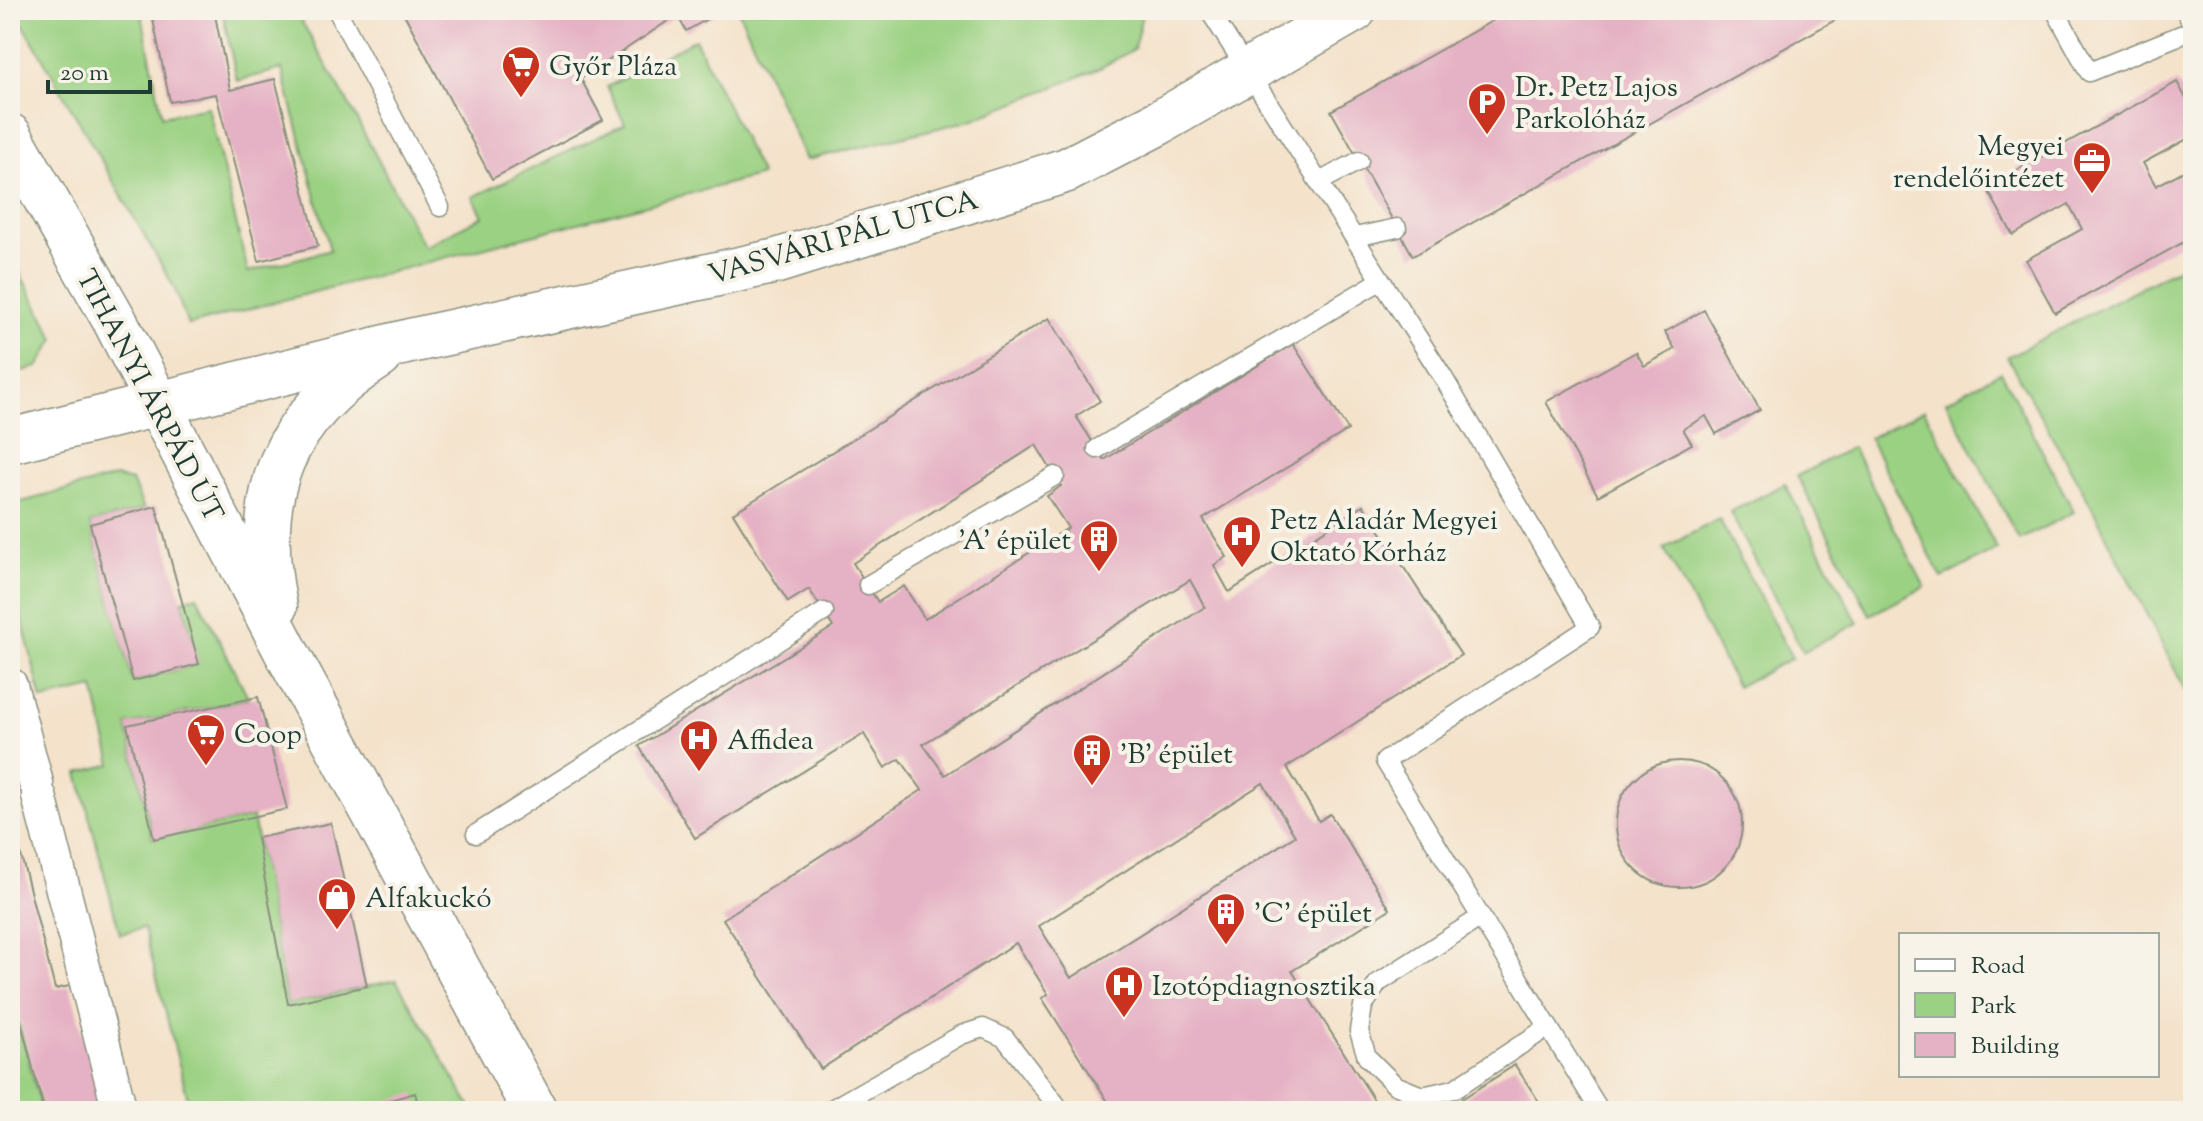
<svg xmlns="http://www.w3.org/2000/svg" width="2203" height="1121" font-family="'Sorts Mill Goudy',serif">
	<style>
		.green { fill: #9bd183; stroke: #5d875c; stroke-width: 2 }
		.building { fill: #e5b1c4; fill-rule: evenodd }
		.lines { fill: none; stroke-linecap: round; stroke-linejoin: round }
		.lane-casing { stroke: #8a907f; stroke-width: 21 }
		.street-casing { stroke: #8a907f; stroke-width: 37 }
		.secondary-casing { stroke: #8a907f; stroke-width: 47 }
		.lane { stroke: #fff; stroke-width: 18 }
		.street { stroke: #fff; stroke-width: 34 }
		.secondary { stroke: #fff; stroke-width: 44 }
		.labels { text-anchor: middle; stroke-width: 8; stroke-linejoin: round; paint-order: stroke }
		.poi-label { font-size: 28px; fill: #1f3d34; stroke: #f7f3e8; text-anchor: start }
		.street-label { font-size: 28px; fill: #1f3d34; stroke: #f7f3e8 }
	</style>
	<rect width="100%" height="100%" fill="#f7f3e8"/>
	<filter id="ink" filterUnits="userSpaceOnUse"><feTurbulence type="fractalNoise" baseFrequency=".0125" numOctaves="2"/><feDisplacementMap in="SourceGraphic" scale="16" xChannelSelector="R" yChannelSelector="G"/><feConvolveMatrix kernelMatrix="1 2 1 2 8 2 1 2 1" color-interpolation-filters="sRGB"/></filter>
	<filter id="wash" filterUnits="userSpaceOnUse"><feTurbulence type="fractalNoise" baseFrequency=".006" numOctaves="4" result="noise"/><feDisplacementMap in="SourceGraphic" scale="32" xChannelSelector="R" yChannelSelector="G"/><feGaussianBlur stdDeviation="1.8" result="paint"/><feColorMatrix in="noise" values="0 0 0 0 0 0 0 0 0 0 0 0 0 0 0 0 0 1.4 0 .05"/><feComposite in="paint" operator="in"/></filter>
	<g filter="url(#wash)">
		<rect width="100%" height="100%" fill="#f4e2ca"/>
		<!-- green -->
		<g class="green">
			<polygon points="15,10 141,10 162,116 208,107 248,272 330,250 282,69 237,81 222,10 295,10 346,99 424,247 483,216 473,197 625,124 607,87 695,39 761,175 188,325 174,287"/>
			<polygon points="738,10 1143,10 1134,49 1098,69 971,120 806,160"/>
			<polygon points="10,255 55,339 38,367 10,374"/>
			<polygon points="2193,260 2193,705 2085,494 2007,357"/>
			<polygon points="2001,372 2074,512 2019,540 1946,401"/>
			<polygon points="1924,410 1997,549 1942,578 1869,438"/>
			<polygon points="1852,447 1925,587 1870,615 1797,476"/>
			<polygon points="115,477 132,481 144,509 90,524 133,681 198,664 182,600 197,596 249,699 127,725 153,838 253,817 288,1004 396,980 473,1111 191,1111 144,928 120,934 78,773 112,764 94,688 42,700 10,571 10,505"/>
			<polygon points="1785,484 1858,623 1803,652 1730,512"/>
			<polygon points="1719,519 1792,658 1737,687 1664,548"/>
			<polygon points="10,1002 13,1002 42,1111 10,1111"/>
		</g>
		<g id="blocks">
			<!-- building -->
			<g class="building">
				<polygon points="151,10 214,10 230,90 275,79 318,246 259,261 216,94 170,102"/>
				<polygon points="402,10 723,10 686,31 677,15 581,79 603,120 492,179"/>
				<polygon points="1512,10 1853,10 1413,256 1331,111"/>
				<polygon points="2177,82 2193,111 2193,136 2143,163 2156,186 2193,166 2193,237 2055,313 2026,260 2082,229 2069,204 2013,235 1986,187"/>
				<polygon points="1704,310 1760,410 1716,434 1706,416 1683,429 1692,444 1598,496 1546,402 1636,352 1644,366 1675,349 1665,332"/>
				<path d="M1049,318L1100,401L1076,416L1104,460L1293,344L1348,430L1203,519L1227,557L1214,565L1229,592L1363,505L1461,655L1287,767L1319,821L1330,814L1390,909L1292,971L1381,1111H1114L1042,998L1048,994L1016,943L821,1069L723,919L922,790L900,759L885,768L864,734L695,838L639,746L833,627L809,589L788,602L733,513ZM1036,445L1061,486L1047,496L1068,528L925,619L904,586L878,602L853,563ZM1190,580L1205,607L945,775L923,744ZM1263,783L1295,836L1071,978L1039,926Z"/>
				<polygon points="156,506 199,664 133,681 90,524"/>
				<polygon points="258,697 287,809 154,839 127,725"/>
				<circle cx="1679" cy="824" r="63"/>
				<polygon points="10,812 55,989 70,986 103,1111 44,1111 15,999 10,1001"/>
				<polygon points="331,823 367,986 288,1004 257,838"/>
				<polygon points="1515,1065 1545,1111 1443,1111"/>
				<polygon points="415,1093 420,1111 354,1111 354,1110"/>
			</g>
		</g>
	</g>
	<g filter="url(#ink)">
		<use href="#blocks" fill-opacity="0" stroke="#8a907f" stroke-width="2"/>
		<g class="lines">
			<!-- lane casing -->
			<g class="lane-casing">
				<g id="lane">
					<polyline points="337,10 440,207"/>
					<polyline points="1209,10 1443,377 1590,627 1385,761 1600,1111"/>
					<polyline points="2055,10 2089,72 2193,30"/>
					<polyline points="2185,10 2193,25"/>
					<polyline points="1319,182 1359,161"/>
					<polyline points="1355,237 1397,228"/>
					<polyline points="1097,449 1380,281"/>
					<polyline points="868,585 1055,476"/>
					<polyline points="476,834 824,612"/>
					<polyline points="1481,917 1378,983 1363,1006 1359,1031 1367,1057 1395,1085 1422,1096 1454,1089 1548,1027"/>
					<polyline points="828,1111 961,1035 983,1028 1005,1038 1061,1111"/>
				</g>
			</g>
			<!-- street casing -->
			<g class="street-casing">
				<g id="street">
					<polyline points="10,685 36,783"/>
					<polyline points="39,796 120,1111"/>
				</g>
			</g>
			<!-- secondary casing -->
			<g class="secondary-casing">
				<g id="secondary">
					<polyline points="10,136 115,321 289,657 535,1111"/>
					<polyline points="10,441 410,341 777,261 1067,170 1160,122 1354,10"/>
					<path d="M275,607C252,494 281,418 380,356"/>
				</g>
			</g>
			<!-- lane -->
			<use href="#lane" class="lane"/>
			<!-- street -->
			<use href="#street" class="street"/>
			<!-- secondary -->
			<use href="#secondary" class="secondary"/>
		</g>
	</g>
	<!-- icons -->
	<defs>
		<g id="supermarket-pin" transform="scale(2)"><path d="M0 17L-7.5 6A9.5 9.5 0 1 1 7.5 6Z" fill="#c8321e" stroke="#f7f3e8"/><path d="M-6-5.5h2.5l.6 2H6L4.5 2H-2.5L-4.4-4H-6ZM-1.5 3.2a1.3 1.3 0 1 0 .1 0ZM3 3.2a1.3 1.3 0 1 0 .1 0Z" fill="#fff"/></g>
		<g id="parking-pin" transform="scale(2)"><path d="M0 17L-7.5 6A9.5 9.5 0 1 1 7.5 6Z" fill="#c8321e" stroke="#f7f3e8"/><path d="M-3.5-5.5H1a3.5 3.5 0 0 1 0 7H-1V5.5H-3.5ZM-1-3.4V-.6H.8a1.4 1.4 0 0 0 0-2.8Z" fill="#fff"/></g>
		<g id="office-pin" transform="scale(2)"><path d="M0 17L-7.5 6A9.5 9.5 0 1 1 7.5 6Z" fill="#c8321e" stroke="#f7f3e8"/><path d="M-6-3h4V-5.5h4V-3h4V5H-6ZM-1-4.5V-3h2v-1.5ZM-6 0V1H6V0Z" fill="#fff"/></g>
		<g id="hospital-pin" transform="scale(2)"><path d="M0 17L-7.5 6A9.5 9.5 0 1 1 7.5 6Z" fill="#c8321e" stroke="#f7f3e8"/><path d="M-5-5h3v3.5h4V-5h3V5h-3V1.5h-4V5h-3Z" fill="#fff"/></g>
		<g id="building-pin" transform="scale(2)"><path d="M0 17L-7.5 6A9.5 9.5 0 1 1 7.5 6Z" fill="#c8321e" stroke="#f7f3e8"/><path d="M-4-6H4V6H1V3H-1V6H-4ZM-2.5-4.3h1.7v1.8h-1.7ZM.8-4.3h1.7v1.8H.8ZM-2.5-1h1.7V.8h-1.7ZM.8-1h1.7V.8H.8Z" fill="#fff"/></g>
		<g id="shop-pin" transform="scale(2)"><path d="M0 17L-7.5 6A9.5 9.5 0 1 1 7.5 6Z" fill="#c8321e" stroke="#f7f3e8"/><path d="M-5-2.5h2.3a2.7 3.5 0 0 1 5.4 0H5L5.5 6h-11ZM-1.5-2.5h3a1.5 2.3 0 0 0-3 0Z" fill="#fff"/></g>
	</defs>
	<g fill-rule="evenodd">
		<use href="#supermarket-pin" x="521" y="65"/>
		<use href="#parking-pin" x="1487" y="102"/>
		<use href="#office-pin" x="2092" y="161"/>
		<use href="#hospital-pin" x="1242" y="535"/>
		<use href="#building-pin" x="1099" y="539"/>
		<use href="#supermarket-pin" x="206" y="733"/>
		<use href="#hospital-pin" x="699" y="739"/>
		<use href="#building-pin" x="1092" y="753"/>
		<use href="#shop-pin" x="337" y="897"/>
		<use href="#building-pin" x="1226" y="912"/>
		<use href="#hospital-pin" x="1124" y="985"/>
	</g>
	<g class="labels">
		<!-- poi labels -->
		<g class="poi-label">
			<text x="549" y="75">Győr Pláza</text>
			<text x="1515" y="96">Dr. Petz Lajos<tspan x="1515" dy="32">Parkolóház</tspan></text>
			<text x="2064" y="155" text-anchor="end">Megyei<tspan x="2064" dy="32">rendelőintézet</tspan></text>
			<text x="1270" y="529">Petz Aladár Megyei<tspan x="1270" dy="32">Oktató Kórház</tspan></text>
			<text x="1071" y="549" text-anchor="end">'A' épület</text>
			<text x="234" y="743">Coop</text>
			<text x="727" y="749">Affidea</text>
			<text x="1120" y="763">'B' épület</text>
			<text x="365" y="907">Alfakuckó</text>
			<text x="1254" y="922">'C' épület</text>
			<text x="1152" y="995">Izotópdiagnosztika</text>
		</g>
		<!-- street labels -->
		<g class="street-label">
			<text transform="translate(843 236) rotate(-16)" y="10">VASVÁRI PÁL UTCA</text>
			<text transform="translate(151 395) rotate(62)" y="10">TIHANYI ÁRPÁD ÚT</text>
		</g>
	</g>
	<!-- margin -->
	<rect width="2203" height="1121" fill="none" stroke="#f7f3e8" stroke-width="40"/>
	<!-- legend -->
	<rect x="1899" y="933" width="260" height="144" fill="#f7f3e8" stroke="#a1aaa0" stroke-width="2"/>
	<rect x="1915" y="959" width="40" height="12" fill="#ffffff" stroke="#a1aaa0" stroke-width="2"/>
	<text x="1971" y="973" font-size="24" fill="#1f3d34">Road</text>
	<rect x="1915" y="993" width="40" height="24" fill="#9bd183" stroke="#a1aaa0" stroke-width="2"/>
	<text x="1971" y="1013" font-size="24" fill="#1f3d34">Park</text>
	<rect x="1915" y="1033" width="40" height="24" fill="#e5b1c4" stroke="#a1aaa0" stroke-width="2"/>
	<text x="1971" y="1053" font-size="24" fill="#1f3d34">Building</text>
	<!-- scale -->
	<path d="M48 80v12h102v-12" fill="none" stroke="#1f3d34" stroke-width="4"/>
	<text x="60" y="80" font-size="24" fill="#1f3d34" stroke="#f7f3e8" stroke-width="6" paint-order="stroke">20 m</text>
</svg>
